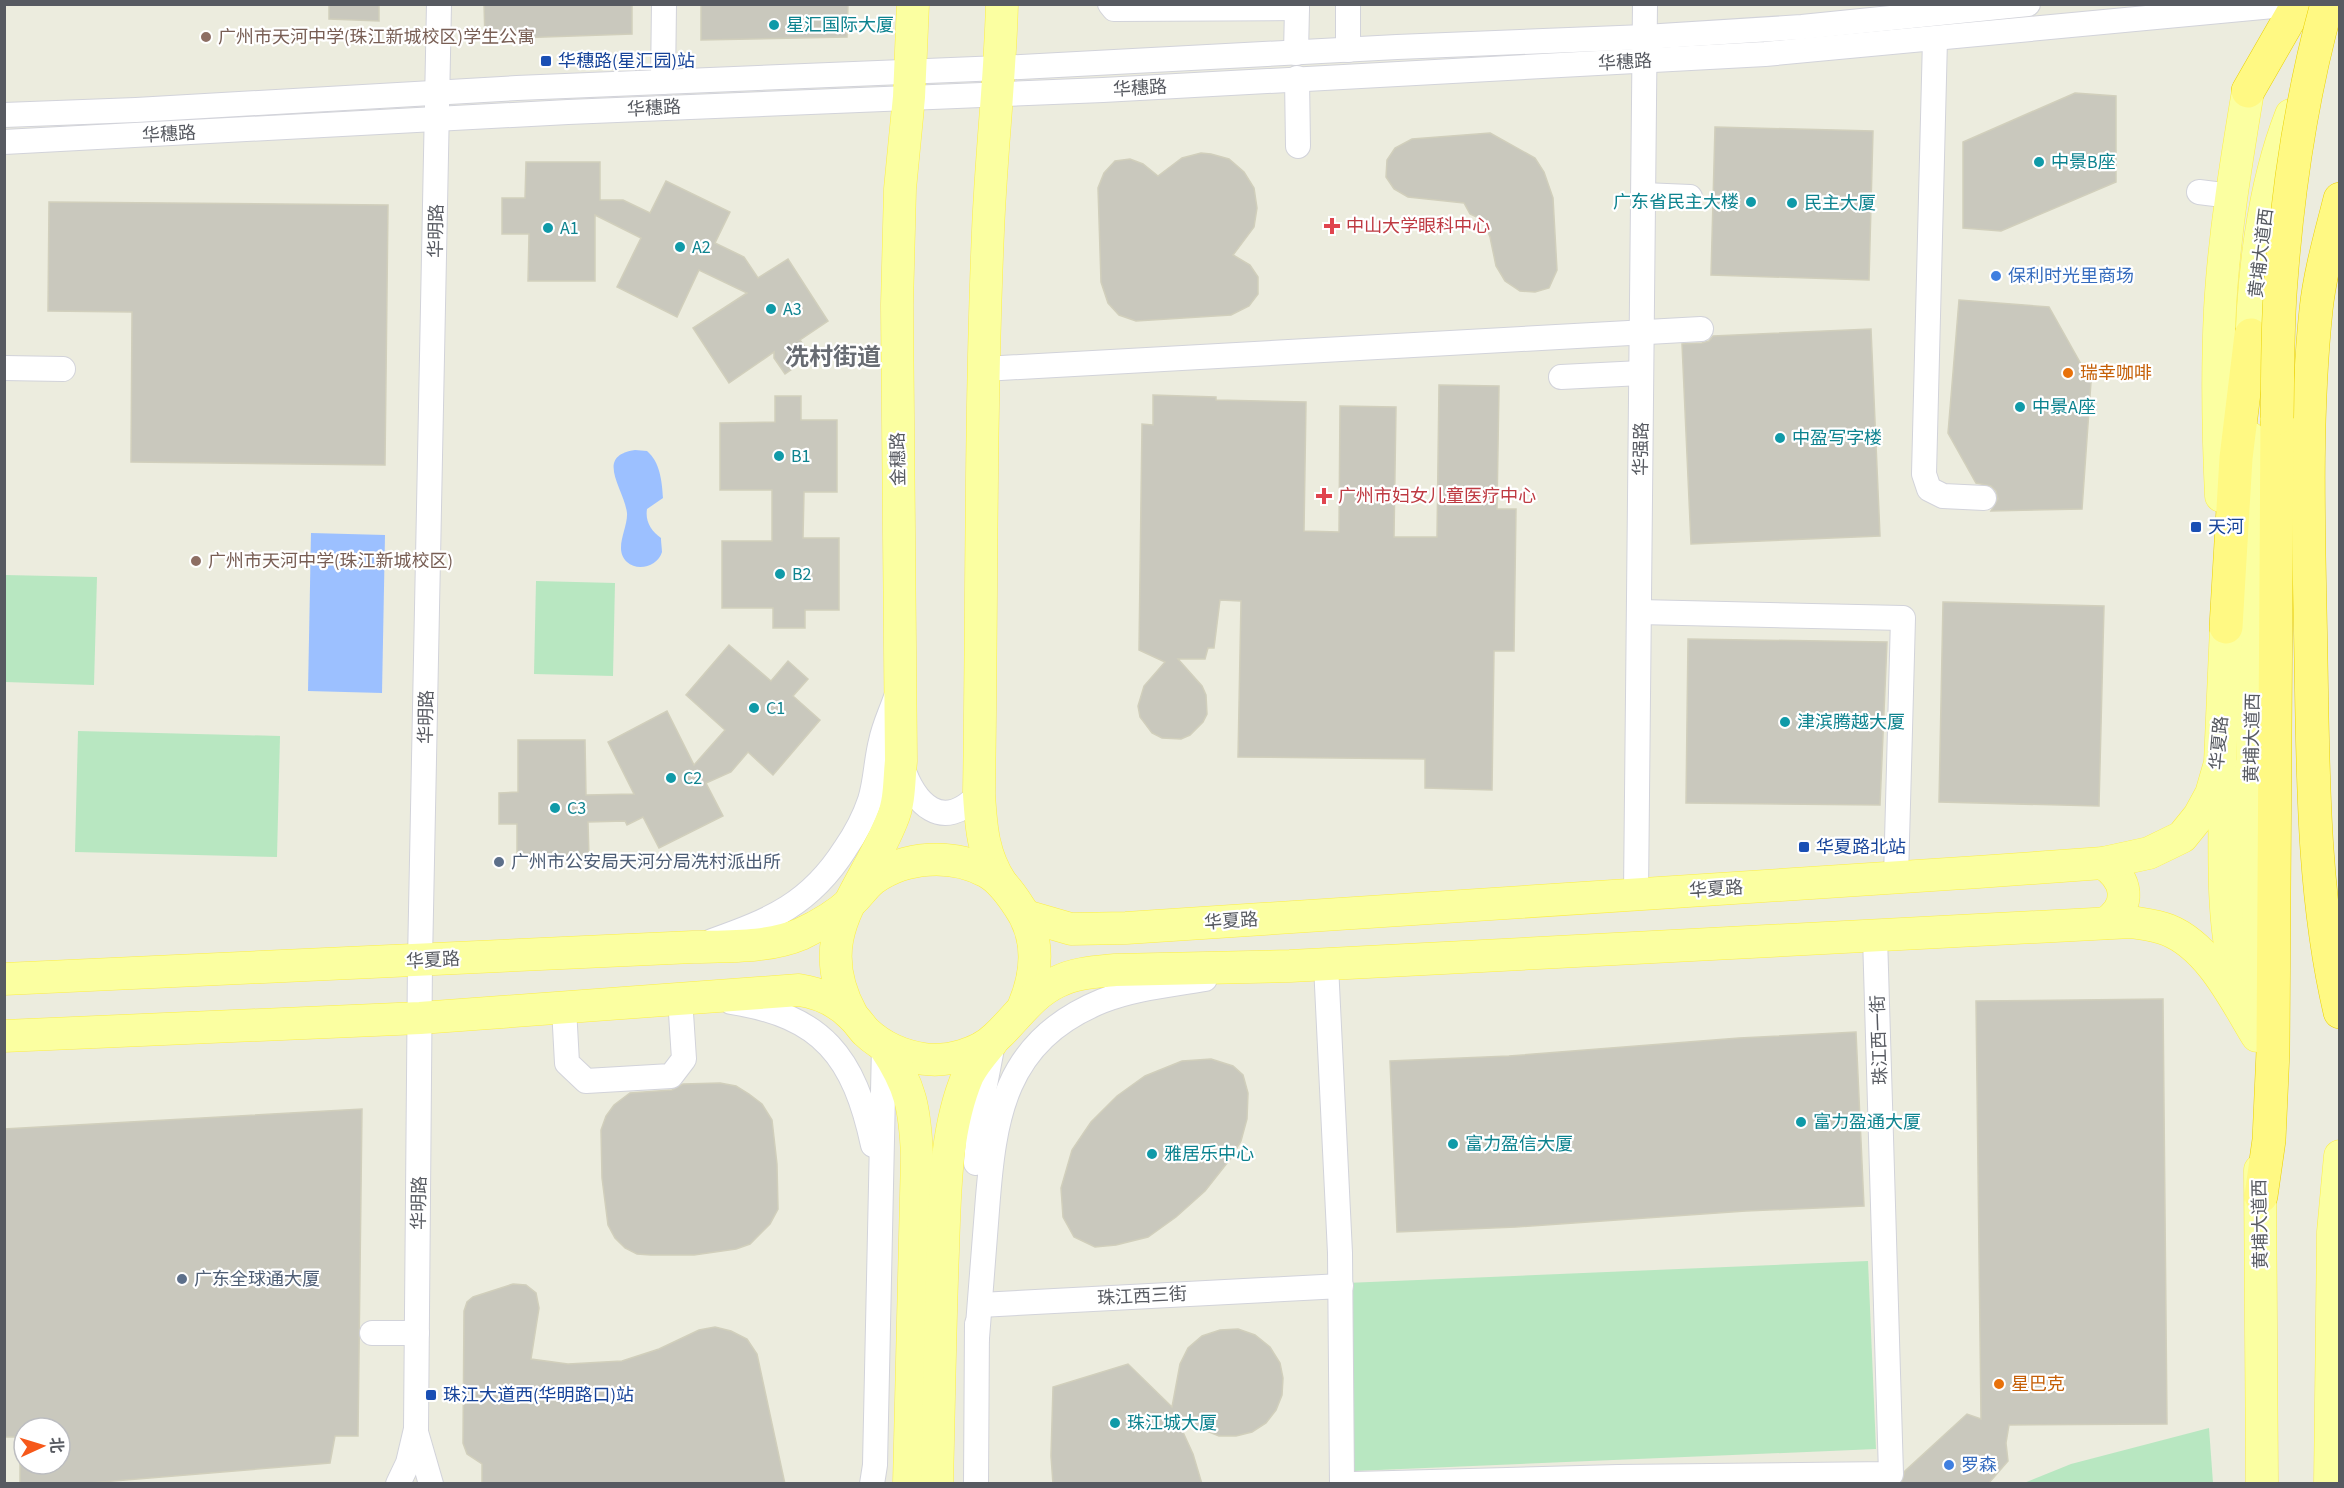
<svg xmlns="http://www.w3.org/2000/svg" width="2344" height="1488" font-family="'Source Sans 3','Noto Sans SC',sans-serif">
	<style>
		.green { fill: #b8e7c1 }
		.water { fill: #9cc0ff }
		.building { fill: #c9c8bd; stroke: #d1cfbc; stroke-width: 1.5 }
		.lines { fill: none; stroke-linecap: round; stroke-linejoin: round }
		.minor-casing { stroke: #d2d3da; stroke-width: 26 }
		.major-casing { stroke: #fcee47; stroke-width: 33 }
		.highway-casing { stroke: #ebd100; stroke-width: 34 }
		.minor { stroke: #fff; stroke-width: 24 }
		.major { stroke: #fbffa1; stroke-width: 32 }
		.highway { stroke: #fff983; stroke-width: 33 }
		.highway-bridge-casing { stroke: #ebd100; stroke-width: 34; stroke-linecap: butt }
		.highway-bridge { stroke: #fff983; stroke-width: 33 }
		.culture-dot { fill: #0f9aa8; stroke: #fff; stroke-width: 2 }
		.education-dot { fill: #8d6e63; stroke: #fff; stroke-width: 2 }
		.transit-dot { fill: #1a4fb4; stroke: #fff; stroke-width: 2 }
		.health-dot { fill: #e0444e; stroke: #fff; stroke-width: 2 }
		.shop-dot { fill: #3f7fe0; stroke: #fff; stroke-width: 2 }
		.food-dot { fill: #e8710a; stroke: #fff; stroke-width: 2 }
		.service-dot { fill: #5c6f8a; stroke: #fff; stroke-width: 2 }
		.labels { text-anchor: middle; stroke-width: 4.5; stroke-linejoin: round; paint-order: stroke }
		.culture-label { font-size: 18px; fill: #0d838f; stroke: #fff; text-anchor: start }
		.education-label { font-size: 18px; fill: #785e54; stroke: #fff; text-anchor: start }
		.transit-label { font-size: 18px; fill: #164399; stroke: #fff; text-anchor: start }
		.street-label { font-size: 18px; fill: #575a61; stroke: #fff }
		.health-label { font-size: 18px; fill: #be3a42; stroke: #fff; text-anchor: start }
		.shop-label { font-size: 18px; fill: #366cbe; stroke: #fff; text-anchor: start }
		.food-label { font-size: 18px; fill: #c56008; stroke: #fff; text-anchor: start }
		.service-label { font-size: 18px; fill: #4e5e75; stroke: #fff; text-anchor: start }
		.district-label { font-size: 24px; font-weight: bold; fill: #686c73; stroke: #fff }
	</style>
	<rect width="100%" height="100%" fill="#ececde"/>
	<!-- green -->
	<g class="green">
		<polygon points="5,575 97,577 94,685 5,682"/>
		<polygon points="536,581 615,583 613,676 534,674"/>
		<polygon points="78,731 280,736 277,857 75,852"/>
		<polygon points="1868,1261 1876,1449 1354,1471 1346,1283"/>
		<polygon points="2209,1428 2213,1483 2024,1483 2071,1464"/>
	</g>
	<!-- water -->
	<g class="water">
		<path d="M635,450L647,451C660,462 662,481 663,498L647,509C645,521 651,531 661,538C661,542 662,549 662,552C658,566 638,572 627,562C613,549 628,529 627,513C624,488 594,456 635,450Z"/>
		<polygon points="311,533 385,535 382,693 308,691"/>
	</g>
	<!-- building -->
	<g class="building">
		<polygon points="329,4 379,4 379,21 329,19"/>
		<polygon points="484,4 632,4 632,34 485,39"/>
		<polygon points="701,4 848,4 847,37 701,40"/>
		<polygon points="2075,93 2116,96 2116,182 2001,231 1963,228 1963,142"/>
		<polygon points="1715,127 1873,131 1869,280 1711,275"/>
		<polygon points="1490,133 1535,158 1544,172 1553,198 1557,270 1549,288 1535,292 1520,291 1505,281 1496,266 1490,237 1483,220 1470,214 1464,203 1408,197 1394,189 1386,177 1387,160 1395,148 1412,139"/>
		<polygon points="1201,153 1211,154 1229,159 1244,172 1254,188 1257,208 1254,227 1233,255 1250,265 1258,277 1258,294 1249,306 1231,315 1136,321 1119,315 1108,303 1101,282 1098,188 1104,173 1115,161 1130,159 1143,164 1158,176 1182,158"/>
		<polygon points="526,162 600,162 600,200 623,200 650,213 666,181 730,212 715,243 744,257 758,278 788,259 828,321 800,340 811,356 785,374 774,358 774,352 729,383 693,328 747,293 699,270 677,317 617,287 641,238 595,215 595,281 528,281 529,234 502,234 502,198 525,198"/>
		<polygon points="49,202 388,205 385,465 131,462 132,312 48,311"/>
		<polygon points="1959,300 2049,307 2091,382 2082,509 1991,511 1998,499 1996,491 1991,486 1976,483 1948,433"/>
		<polygon points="1871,329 1880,536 1691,544 1682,344 1702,343 1709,341 1713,336"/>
		<polygon points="1439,385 1499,386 1497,509 1516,509 1514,651 1494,651 1492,790 1425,788 1425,759 1238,757 1241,601 1220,600 1214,648 1208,648 1205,659 1178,659 1202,686 1206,695 1207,714 1203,722 1190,735 1181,739 1162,738 1152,733 1140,717 1138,706 1144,686 1165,662 1139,650 1142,424 1153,425 1153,395 1216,397 1216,400 1306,402 1304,531 1339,532 1340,406 1396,407 1394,537 1437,537"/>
		<polygon points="775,396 801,396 801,420 837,420 837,492 804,492 803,538 839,538 839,610 805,610 805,628 773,628 773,608 722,608 722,541 772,541 772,490 720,490 720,423 775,422"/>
		<polygon points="1943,602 2104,606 2099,806 1939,802"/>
		<polygon points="1688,639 1887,642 1880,805 1686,803"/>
		<polygon points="729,645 771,681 788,661 808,679 793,696 820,720 773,775 748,752 731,772 706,783 723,816 659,848 643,817 627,825 625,821 588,822 589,857 517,858 517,824 499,824 499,793 518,792 518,740 585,740 586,795 634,794 608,742 667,711 694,765 725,730 686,695"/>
		<polygon points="2163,999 2167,1424 2009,1425 2006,1443 2008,1461 1988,1484 1901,1484 1905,1471 1967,1414 1981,1419 1976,1001"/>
		<polygon points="1856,1032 1864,1206 1746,1211 1516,1227 1397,1232 1390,1061 1509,1056 1739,1038"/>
		<polygon points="1211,1059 1233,1066 1243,1075 1248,1093 1247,1119 1241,1141 1231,1158 1205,1191 1176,1217 1148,1237 1116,1245 1095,1247 1074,1237 1063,1217 1061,1188 1072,1150 1091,1122 1117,1096 1145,1076 1182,1061"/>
		<polygon points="720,1083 736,1086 749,1094 762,1104 772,1120 777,1164 778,1209 770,1224 750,1244 736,1249 694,1255 651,1255 637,1254 625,1248 615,1238 608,1225 602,1178 601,1130 606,1116 614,1105 630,1093 672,1090 683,1084"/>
		<polygon points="362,1109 358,1436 335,1436 330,1463 77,1484 20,1484 20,1464 60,1464 60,1428 24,1428 24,1437 4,1437 4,1129"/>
		<polygon points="513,1284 526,1285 536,1293 539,1308 531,1359 568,1364 622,1361 659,1349 699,1330 715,1327 731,1331 747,1339 757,1354 785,1484 482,1484 482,1464 467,1454 463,1443 464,1311 467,1302 473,1297"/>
		<polygon points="1238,1329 1255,1335 1270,1347 1280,1363 1283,1378 1282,1395 1276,1410 1266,1423 1252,1432 1236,1436 1219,1436 1177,1419 1193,1454 1202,1484 1053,1484 1051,1456 1053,1387 1128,1364 1172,1407 1180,1364 1188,1348 1202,1336 1220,1330"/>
	</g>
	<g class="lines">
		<!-- minor casing -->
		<g class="minor-casing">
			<g id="minor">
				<polyline points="1110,4 1114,9 1297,8 1296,4"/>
				<polyline points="1935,39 1924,474 1929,489 1943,496 1984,498"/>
				<polyline points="1348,50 1348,4"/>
				<polyline points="1296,53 1297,8"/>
				<polyline points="1297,78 1298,146"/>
				<polyline points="663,82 664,4"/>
				<polyline points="4,115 136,110 517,88 1000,68 1397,47 1645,37 1802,27 2028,4"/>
				<polyline points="4,142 568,112 1103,90 1765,54 2273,6"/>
				<polyline points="2199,192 2231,196"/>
				<polyline points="1643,195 1690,197"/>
				<polyline points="4,368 63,369"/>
				<polyline points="984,369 1701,329"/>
				<polyline points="1561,377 1641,373"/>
				<polyline points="1639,612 1903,618 1896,878"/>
				<path d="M901,763C914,804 942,834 979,794"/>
				<polyline points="1636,894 1645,4"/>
				<path d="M712,941C771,920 810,904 845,849C856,833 864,818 870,800C876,781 876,760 881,741C884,726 891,712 896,697"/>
				<polyline points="1326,965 1340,1253 1342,1484"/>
				<path d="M731,1002C823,1016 854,1057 873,1145"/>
				<polyline points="564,1008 567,1063 586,1081 671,1076 684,1059 680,998"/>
				<polyline points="976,1163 981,1106 993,1043"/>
				<polyline points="980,1305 1341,1286"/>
				<polyline points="372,1333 417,1333"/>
				<path d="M977,1338C980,1295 984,1253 987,1210C994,1116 1004,1041 1102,1001C1135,988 1171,985 1205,979"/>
				<polyline points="416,1432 431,1484"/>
				<polyline points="398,1484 408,1463 416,1429 420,961 439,4"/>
				<polyline points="872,1484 875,1465 884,1046"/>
				<polyline points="976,1484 977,1324"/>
				<polyline points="1355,1484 1618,1477 1891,1474 1875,936"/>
			</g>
		</g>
		<!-- major casing -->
		<g class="major-casing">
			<g id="major">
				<path d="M2251,361C2252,282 2262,189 2291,115"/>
				<path d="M2250,438C2252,523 2253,608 2253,693C2252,805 2249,918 2256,1030"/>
				<path d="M2221,496C2218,434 2217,371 2220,309C2224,236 2236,163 2248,91"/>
				<path d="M2225,771C2225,841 2219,927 2241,993"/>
				<path d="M2103,863C2128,880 2132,905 2106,923"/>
				<path d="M1002,884C983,856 981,827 979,794C982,606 980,419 988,231C991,155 1000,80 1002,4"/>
				<polyline points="1026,916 1071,929 1126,928 1978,872 2103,863 2149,853 2182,837 2199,816 2211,794 2220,763 2226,627"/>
				<path d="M4,979L693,947C728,946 768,948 801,934C818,926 838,914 851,902C859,895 865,885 873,879C905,856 952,853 987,872C1000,879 1010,893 1018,905C1040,936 1038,971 1024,1005"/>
				<path d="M852,1015C808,934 863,893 892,820C900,802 899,780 901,761L897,305L900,189L909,97L913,4"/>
				<path d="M4,1036L420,1018L799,990C819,993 836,1000 851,1015C857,1020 861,1027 866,1032C882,1047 903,1056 924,1059C948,1062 979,1054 996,1037C1017,1018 1030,995 1057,982C1075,973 1094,972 1115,970L1290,966L2131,922C2143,924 2156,925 2168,930C2210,947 2235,1000 2257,1036"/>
				<path d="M884,1046C911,1086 915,1109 917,1156L909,1484"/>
				<polyline points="2260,1170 2262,1484"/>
				<path d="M937,1484C939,1406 940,1328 943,1251C945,1193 945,1129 968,1075C974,1063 983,1053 992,1042"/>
				<polyline points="2330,1484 2333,1232 2340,1156"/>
			</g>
		</g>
		<!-- highway casing -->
		<g class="highway-casing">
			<g id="highway">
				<polyline points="2248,91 2298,4"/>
				<path d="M2340,199C2331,235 2320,272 2316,310C2304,425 2309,543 2311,659C2313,777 2313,897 2340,1012"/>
				<polyline points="2226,627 2236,458 2251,335"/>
				<polyline points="2261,1196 2269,1140 2273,1051 2277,418"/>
			</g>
		</g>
		<!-- minor -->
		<use href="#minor" class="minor"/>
		<!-- major -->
		<use href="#major" class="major"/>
		<!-- highway -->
		<use href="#highway" class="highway"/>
		<!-- highway-bridge casing -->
		<g class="highway-bridge-casing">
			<path id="highway-bridge" d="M2277,418C2278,372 2277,326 2281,281C2288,188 2302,94 2327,4"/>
		</g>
		<!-- highway-bridge -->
		<use href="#highway-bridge" class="highway-bridge"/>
	</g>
	<!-- markers -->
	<g class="culture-dot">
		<circle cx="774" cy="25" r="6"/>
		<circle cx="2039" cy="162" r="6"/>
		<circle cx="1751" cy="202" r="6"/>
		<circle cx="1792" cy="203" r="6"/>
		<circle cx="548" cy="228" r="6"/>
		<circle cx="680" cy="247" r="6"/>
		<circle cx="771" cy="309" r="6"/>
		<circle cx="2020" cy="407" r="6"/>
		<circle cx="1780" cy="438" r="6"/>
		<circle cx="779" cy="456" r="6"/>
		<circle cx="780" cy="574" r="6"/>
		<circle cx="754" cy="708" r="6"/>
		<circle cx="1785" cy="722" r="6"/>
		<circle cx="671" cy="778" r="6"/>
		<circle cx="555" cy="808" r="6"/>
		<circle cx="1801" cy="1122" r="6"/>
		<circle cx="1453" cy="1144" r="6"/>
		<circle cx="1152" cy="1154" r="6"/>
		<circle cx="1115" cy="1423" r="6"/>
	</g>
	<g class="education-dot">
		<circle cx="206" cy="37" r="6"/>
		<circle cx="196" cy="561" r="6"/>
	</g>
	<g class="transit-dot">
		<rect x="540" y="55" width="12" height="12" rx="3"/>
		<rect x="2190" y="521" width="12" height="12" rx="3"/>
		<rect x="1798" y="841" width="12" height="12" rx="3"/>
		<rect x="425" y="1389" width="12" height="12" rx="3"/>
	</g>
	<g class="health-dot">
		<path d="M1329 217h6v6h6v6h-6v6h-6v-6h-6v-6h6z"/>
		<path d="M1321 487h6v6h6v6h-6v6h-6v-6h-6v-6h6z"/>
	</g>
	<g class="shop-dot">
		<circle cx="1996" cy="276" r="6"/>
		<circle cx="1949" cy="1465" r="6"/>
	</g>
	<g class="food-dot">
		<circle cx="2068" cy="373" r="6"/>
		<circle cx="1999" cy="1384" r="6"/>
	</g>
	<g class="service-dot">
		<circle cx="499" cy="862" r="6"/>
		<circle cx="182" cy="1279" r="6"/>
	</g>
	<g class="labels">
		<!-- culture labels -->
		<g class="culture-label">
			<text x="786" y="31">星汇国际大厦</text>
			<text x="2051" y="168">中景B座</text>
			<text x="1739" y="208" text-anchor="end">广东省民主大楼</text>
			<text x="1804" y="209">民主大厦</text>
			<text x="560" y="234">A1</text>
			<text x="692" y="253">A2</text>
			<text x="783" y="315">A3</text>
			<text x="2032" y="413">中景A座</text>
			<text x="1792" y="444">中盈写字楼</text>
			<text x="791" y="462">B1</text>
			<text x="792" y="580">B2</text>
			<text x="766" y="714">C1</text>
			<text x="1797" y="728">津滨腾越大厦</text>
			<text x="683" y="784">C2</text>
			<text x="567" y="814">C3</text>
			<text x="1813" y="1128">富力盈通大厦</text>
			<text x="1465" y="1150">富力盈信大厦</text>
			<text x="1164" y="1160">雅居乐中心</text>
			<text x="1127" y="1429">珠江城大厦</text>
		</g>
		<!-- education labels -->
		<g class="education-label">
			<text x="218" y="43">广州市天河中学(珠江新城校区)学生公寓</text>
			<text x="208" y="567">广州市天河中学(珠江新城校区)</text>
		</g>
		<!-- transit labels -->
		<g class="transit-label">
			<text x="558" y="67">华穗路(星汇园)站</text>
			<text x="2208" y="533">天河</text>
			<text x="1816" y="853">华夏路北站</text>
			<text x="443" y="1401">珠江大道西(华明路口)站</text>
		</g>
		<!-- street labels -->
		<g class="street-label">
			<text transform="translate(1625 62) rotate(-3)" y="6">华穗路</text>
			<text transform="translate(1140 88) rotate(-3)" y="6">华穗路</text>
			<text transform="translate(654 108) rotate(-3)" y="6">华穗路</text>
			<text transform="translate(169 134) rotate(-3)" y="6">华穗路</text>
			<text transform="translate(436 231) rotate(-89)" y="6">华明路</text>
			<text transform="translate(2261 253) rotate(-83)" y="6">黄埔大道西</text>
			<text transform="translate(1641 449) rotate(-89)" y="6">华强路</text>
			<text transform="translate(898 459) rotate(-91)" y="6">金穗路</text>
			<text transform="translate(426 717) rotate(-89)" y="6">华明路</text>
			<text transform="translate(2252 738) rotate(-89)" y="6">黄埔大道西</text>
			<text transform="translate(2219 743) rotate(-85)" y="6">华夏路</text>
			<text transform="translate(1716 889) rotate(-4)" y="6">华夏路</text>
			<text transform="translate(1231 921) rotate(-4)" y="6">华夏路</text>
			<text transform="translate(433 960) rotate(-3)" y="6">华夏路</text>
			<text transform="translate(1879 1040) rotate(-92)" y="6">珠江西一街</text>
			<text transform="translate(419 1203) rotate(-89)" y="6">华明路</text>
			<text transform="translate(2260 1224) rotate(-91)" y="6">黄埔大道西</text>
			<text transform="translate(1142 1296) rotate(-3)" y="6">珠江西三街</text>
		</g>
		<!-- health labels -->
		<g class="health-label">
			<text x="1346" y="232">中山大学眼科中心</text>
			<text x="1338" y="502">广州市妇女儿童医疗中心</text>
		</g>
		<!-- shop labels -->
		<g class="shop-label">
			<text x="2008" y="282">保利时光里商场</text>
			<text x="1961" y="1471">罗森</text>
		</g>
		<!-- food labels -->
		<g class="food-label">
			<text x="2080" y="379">瑞幸咖啡</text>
			<text x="2011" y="1390">星巴克</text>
		</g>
		<!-- service labels -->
		<g class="service-label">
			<text x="511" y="868">广州市公安局天河分局冼村派出所</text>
			<text x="194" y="1285">广东全球通大厦</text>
		</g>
		<!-- district labels -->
		<g class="district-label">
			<text x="833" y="365">冼村街道</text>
		</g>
	</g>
	<!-- border -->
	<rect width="2344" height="1488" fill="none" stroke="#575a61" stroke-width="12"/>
	<!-- north arrow -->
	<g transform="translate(42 1446) rotate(86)"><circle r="28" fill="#ffffff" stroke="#bcbdc0" stroke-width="1.5"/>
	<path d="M0-4.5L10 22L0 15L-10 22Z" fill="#f6581a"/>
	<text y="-9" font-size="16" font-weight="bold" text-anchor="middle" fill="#575a61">北</text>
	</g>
</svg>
